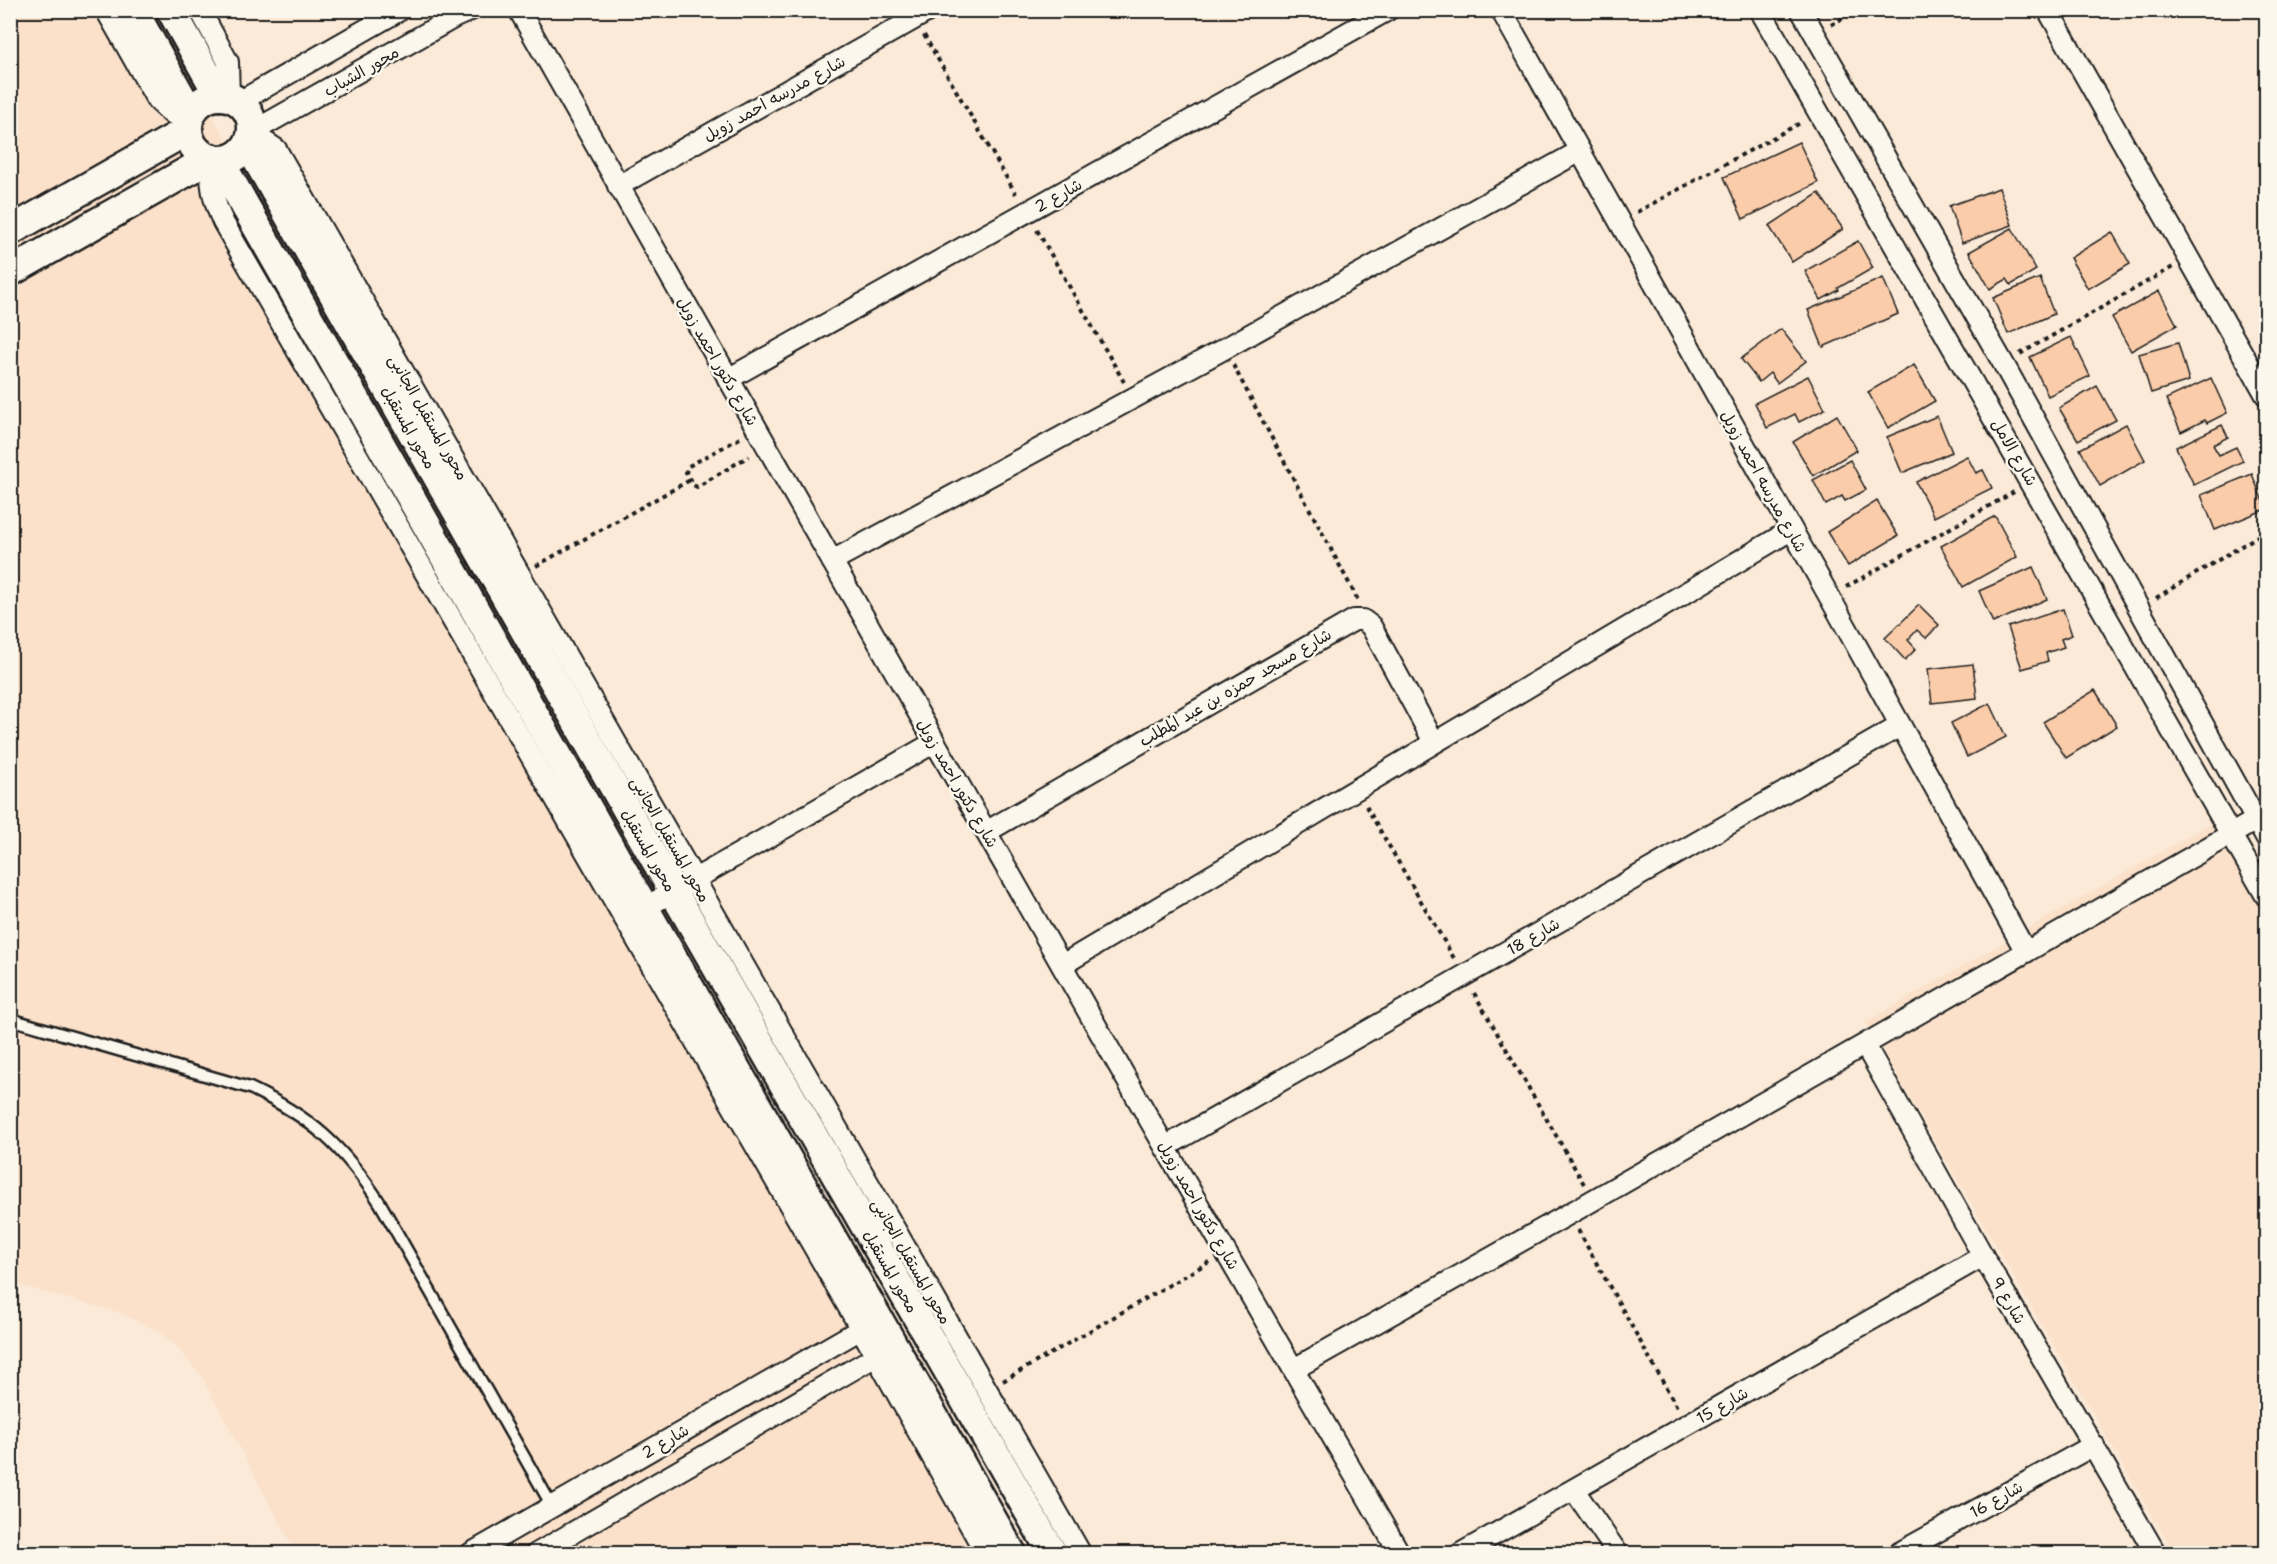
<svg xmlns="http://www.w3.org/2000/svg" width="2277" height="1564" font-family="'Shantell Sans','Playpen Sans Arabic',sans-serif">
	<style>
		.built { fill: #fbe1ca }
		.building { fill: #facca9; stroke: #1c1c1c; stroke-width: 1.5 }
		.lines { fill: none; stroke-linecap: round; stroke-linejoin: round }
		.lane-casing { stroke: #1c1c1c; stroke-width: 15 }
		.street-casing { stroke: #1c1c1c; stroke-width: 24 }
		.secondary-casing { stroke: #1c1c1c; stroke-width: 33 }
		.path { stroke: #1c1c1c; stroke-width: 4; stroke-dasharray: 4.5 4.5; stroke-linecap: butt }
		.lane { stroke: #fbf7ec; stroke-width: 10 }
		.street { stroke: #fbf7ec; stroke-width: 20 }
		.secondary { stroke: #fbf7ec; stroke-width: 28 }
		.labels { text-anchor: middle; stroke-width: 5; stroke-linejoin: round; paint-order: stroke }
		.street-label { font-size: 16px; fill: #1c1c1c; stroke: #fbf7ec }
	</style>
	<rect width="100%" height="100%" fill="#fbead8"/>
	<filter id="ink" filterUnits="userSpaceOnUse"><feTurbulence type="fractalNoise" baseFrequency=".0167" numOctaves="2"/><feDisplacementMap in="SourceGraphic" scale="12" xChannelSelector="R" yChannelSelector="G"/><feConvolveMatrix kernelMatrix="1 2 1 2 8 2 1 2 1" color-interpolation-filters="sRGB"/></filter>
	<g filter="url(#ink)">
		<!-- built -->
		<g class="built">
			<polygon points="10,11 153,11 1030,1553 296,1553 202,1377 175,1345 158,1331 120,1313 11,1283"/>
			<polygon points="2232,811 2266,870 2266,1553 2174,1553 1866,1022"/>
		</g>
		<!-- building -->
		<g class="building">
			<polygon points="1799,142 1818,183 1743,219 1724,177"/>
			<polygon points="1999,188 2012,225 1962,243 1949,206"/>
			<polygon points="1819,193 1843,229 1792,262 1769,226"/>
			<polygon points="2012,228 2036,270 2011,285 2007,279 1990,289 1969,252"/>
			<polygon points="2112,232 2130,264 2088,289 2070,258"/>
			<polygon points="1858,241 1873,268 1838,288 1839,290 1821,300 1805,271"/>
			<polygon points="1883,278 1898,314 1823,347 1808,310"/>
			<polygon points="2040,278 2054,314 2008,334 1993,298"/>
			<polygon points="2159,291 2177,325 2131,351 2112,317"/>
			<polygon points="1781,329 1806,361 1777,383 1770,373 1759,382 1741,359"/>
			<polygon points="2071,337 2090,376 2048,396 2030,357"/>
			<polygon points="2178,343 2189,381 2151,393 2139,354"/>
			<polygon points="1914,365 1935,401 1888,428 1868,392"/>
			<polygon points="1808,376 1825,409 1799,422 1795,414 1767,428 1755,403"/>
			<polygon points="2211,378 2227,413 2207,423 2205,420 2181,432 2166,399"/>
			<polygon points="2097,386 2116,420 2078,440 2059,408"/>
			<polygon points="1837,415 1857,450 1813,476 1793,442"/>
			<polygon points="1937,416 1952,452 1902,473 1887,437"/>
			<polygon points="2126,424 2145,460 2100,486 2080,449"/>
			<polygon points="2222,425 2228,437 2213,445 2219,455 2236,447 2243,461 2194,485 2176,447"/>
			<polygon points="1967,456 1976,473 1983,470 1992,488 1934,517 1916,482"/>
			<polygon points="1850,460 1866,490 1845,501 1842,496 1826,505 1813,480"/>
			<polygon points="2252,474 2266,509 2215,530 2201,495"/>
			<polygon points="1877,501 1898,536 1848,566 1827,532"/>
			<polygon points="1995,516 2017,557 1963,587 1941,546"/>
			<polygon points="2033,567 2047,599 1993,623 1979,591"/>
			<polygon points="1919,605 1939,625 1926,638 1917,630 1908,640 1916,649 1905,660 1885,638"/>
			<polygon points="2063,609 2072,635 2061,639 2064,647 2046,653 2048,661 2022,669 2008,627"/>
			<polygon points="1973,664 1977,698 1932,703 1928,669"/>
			<polygon points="2095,690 2117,726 2066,758 2043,722"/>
			<polygon points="1990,703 2006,737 1967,757 1951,723"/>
		</g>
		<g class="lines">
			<!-- lane casing -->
			<g class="lane-casing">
				<path id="lane" d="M10,1019L250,1088C311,1117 343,1146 380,1203L552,1506"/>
			</g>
			<!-- street casing -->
			<g class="street-casing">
				<g id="street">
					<polyline points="106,10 157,100 171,113 189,121"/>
					<polyline points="200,10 228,62 229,97"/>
					<polyline points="519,10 1165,1147 1400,1554"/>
					<polyline points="1501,10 1829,596 2026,952"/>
					<polyline points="1760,10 2266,896"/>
					<polyline points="1801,10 2003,363 2266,838"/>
					<polyline points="2048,10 2266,395"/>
					<polyline points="239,102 400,10"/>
					<polyline points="252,132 455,17 471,10"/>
					<polyline points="250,139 264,141 276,149 1081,1554"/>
					<path d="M212,159C209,183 213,200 223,222L861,1329L986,1554"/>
					<polyline points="618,186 930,10"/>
					<polyline points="728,379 1388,10"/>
					<polyline points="832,561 1224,349 1580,151"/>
					<polyline points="986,832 1354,620 1363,620 1371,626 1434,742"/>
					<polyline points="646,907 935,742"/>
					<polyline points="1062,965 1791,530"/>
					<polyline points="1865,1045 1983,1256 2156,1554"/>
					<polyline points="1165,1147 1900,726"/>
					<polyline points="1294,1369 1569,1214 2256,820"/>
					<polyline points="1574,1490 1618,1554"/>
					<polyline points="470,1554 861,1329"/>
					<polyline points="536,1554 876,1356"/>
					<polyline points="1460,1554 1983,1256"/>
					<polyline points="1897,1554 2094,1445"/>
				</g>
			</g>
			<!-- secondary casing -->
			<g class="secondary-casing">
				<g id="secondary">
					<polyline points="133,10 191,114"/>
					<polyline points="171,10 219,96"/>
					<circle cx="220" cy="128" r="32"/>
					<polyline points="248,144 673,891 1053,1554"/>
					<polyline points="219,160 1012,1554"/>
					<polyline points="10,231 188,130"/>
					<polyline points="10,272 211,158"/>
				</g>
			</g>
			<!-- path -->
			<g class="path">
				<polyline points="1831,25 1857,10"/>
				<polyline points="924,35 1016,194"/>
				<polyline points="1637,212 1802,122"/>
				<polyline points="1037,230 1124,382"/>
				<polyline points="2020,354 2173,267"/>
				<polyline points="1233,365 1359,602"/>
				<polyline points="740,438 687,467 686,472 693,485 697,487 749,456"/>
				<polyline points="536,566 690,480"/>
				<polyline points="1846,587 2014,492"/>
				<polyline points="2156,598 2266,531"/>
				<polyline points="1366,806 1455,960"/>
				<polyline points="1474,993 1584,1184"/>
				<polyline points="1578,1230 1678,1409"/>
				<polyline points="1003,1381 1209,1262"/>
			</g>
			<!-- lane -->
			<use href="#lane" class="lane"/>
			<!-- street -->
			<use href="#street" class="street"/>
			<!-- secondary -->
			<use href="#secondary" class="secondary"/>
		</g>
	</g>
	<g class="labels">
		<!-- street labels -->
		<g class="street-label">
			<text transform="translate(361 71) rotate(-30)" y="6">محور الشباب</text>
			<text transform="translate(774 98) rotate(-29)" y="6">شارع مدرسه احمد زويل</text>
			<text transform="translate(1058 195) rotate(-29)" y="6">شارع 2</text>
			<text transform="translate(718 361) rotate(60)" y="6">شارع دكتور احمد زويل</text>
			<text transform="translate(429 417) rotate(60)" y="6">محور المستقبل الجانبى</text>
			<text transform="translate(409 427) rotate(60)" y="6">محور المستقبل</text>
			<text transform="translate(2015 452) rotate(60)" y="6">شارع الامل</text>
			<text transform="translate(1764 481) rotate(61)" y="6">شارع مدرسه احمد زويل</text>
			<text transform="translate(1235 687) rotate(-30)" y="6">شارع مسجد حمزه بن عبد المطلب</text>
			<text transform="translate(958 783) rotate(60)" y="6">شارع دكتور احمد زويل</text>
			<text transform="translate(671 839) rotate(60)" y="6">محور المستقبل الجانبى</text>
			<text transform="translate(649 850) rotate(60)" y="6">محور المستقبل</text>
			<text transform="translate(1533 936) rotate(-30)" y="6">شارع 18</text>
			<text transform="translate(1199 1205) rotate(60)" y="6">شارع دكتور احمد زويل</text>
			<text transform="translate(912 1261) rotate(60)" y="6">محور المستقبل الجانبى</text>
			<text transform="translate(891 1271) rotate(60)" y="6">محور المستقبل</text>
			<text transform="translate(2009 1300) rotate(60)" y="6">شارع 9</text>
			<text transform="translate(1722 1405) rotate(-30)" y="6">شارع 15</text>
			<text transform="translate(665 1441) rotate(-30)" y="6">شارع 2</text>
			<text transform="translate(1996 1499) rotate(-29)" y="6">شارع 16</text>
		</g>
	</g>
	<!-- margin -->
	<rect width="2277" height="1564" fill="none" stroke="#fbf7ec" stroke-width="36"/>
	<rect x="18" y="18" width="2241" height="1528" fill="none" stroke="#1c1c1c" stroke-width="2" filter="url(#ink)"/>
</svg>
